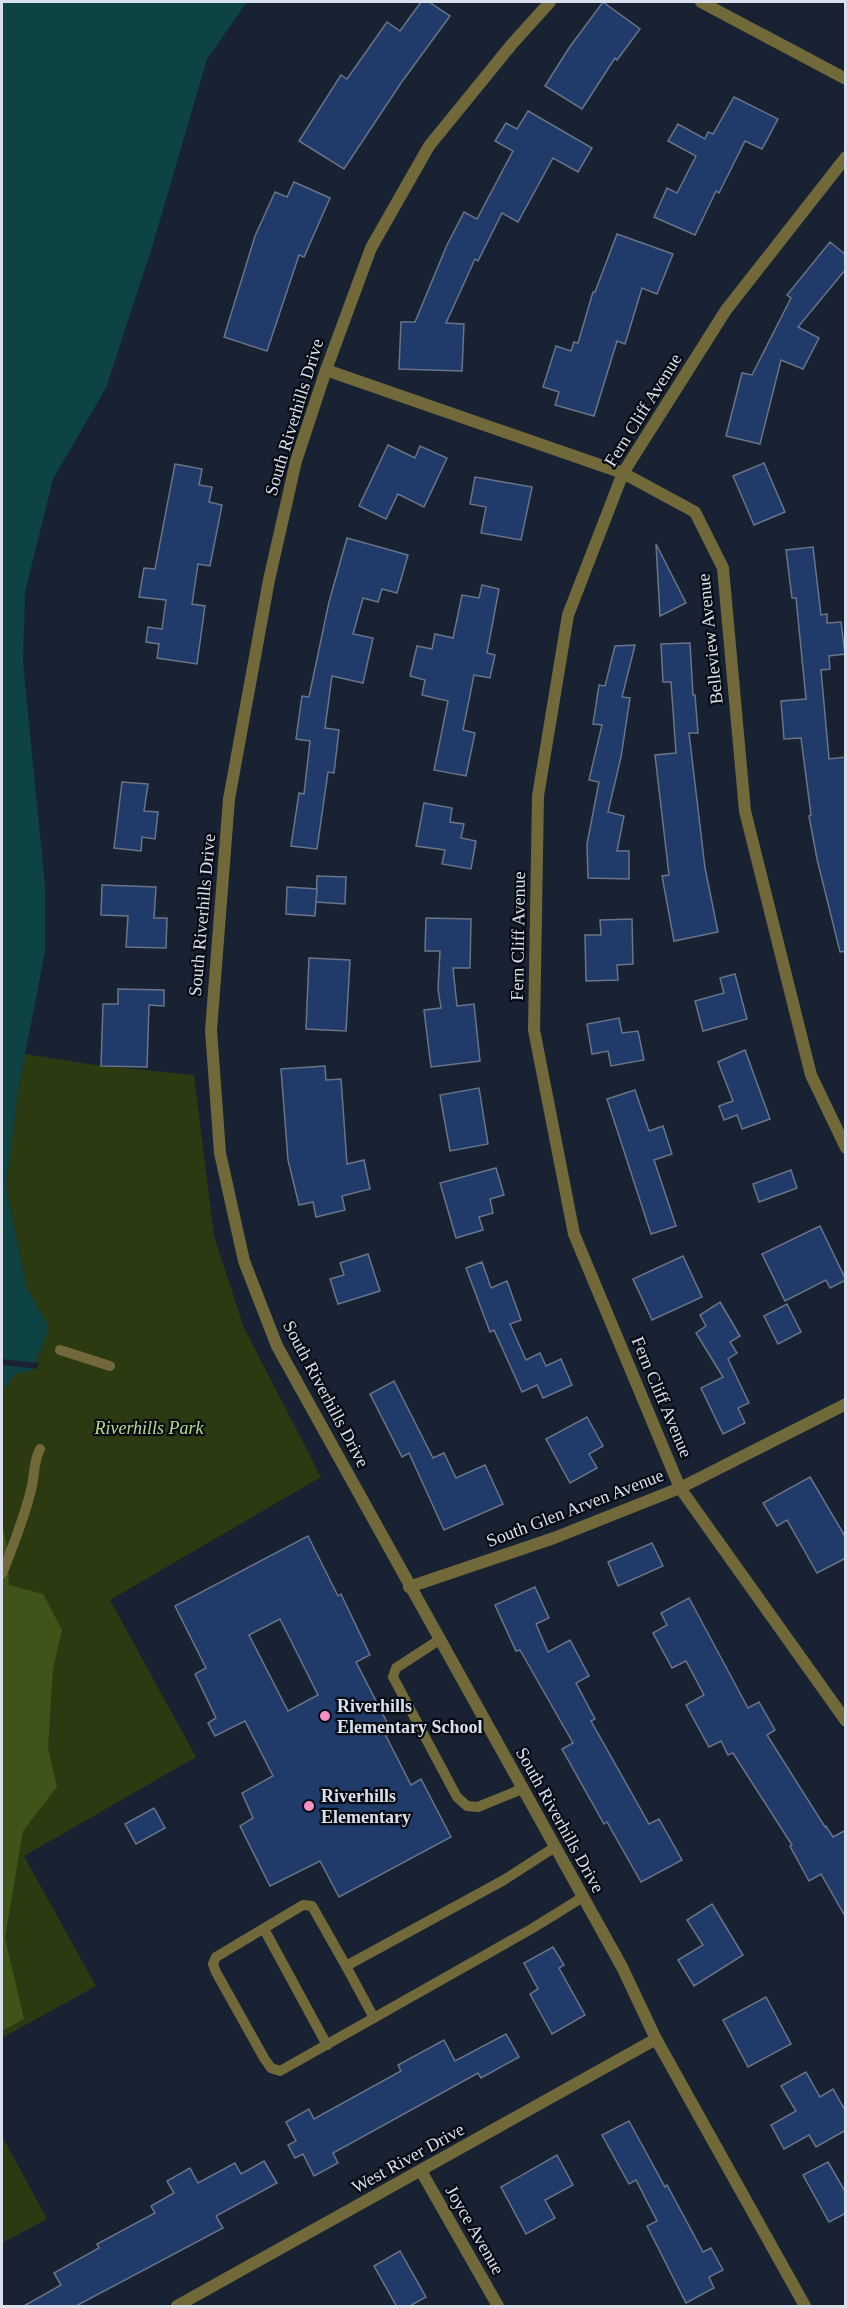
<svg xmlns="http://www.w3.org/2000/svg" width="847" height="2308" font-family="'Times New Roman',serif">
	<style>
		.green { fill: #2b3a11 }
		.forest { fill: #3f5418 }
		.water { fill: #0d4343 }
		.pier { fill: #182233 }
		.building { fill: #203a6a; stroke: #697489; stroke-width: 1.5; fill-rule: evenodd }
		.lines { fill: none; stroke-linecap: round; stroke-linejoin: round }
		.lane { stroke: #71693a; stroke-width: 10 }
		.street { stroke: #71693a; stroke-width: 12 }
		.poi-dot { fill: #fc8fc1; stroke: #070b13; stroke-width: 2 }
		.labels { text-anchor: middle; stroke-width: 4.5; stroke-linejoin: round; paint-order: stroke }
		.street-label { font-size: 18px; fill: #d9e0eb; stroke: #070b13 }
		.park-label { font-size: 18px; font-style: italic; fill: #b9dd86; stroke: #070b13 }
		.poi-label { font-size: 18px; font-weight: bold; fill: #d9e0eb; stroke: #070b13; text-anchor: start }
	</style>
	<rect width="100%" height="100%" fill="#182233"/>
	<!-- green -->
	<g class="green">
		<polygon points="25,1054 95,1065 194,1075 214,1236 244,1328 321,1477 110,1600 196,1757 24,1856 96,1986 2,2038 2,1392 15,1373 32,1371 49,1328 26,1286 6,1186 18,1090"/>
		<polygon points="2,2136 47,2219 2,2243"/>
	</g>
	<!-- forest -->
	<polygon class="forest" points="2,1523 7,1546 9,1585 43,1594 62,1630 53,1669 48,1748 57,1787 23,1831 5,1938 24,2019 2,2031"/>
	<!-- water -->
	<polygon class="water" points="2,2 247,2 207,59 153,244 106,388 53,479 25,592 23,662 45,886 45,952 18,1090 6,1186 26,1286 49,1328 32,1371 15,1374 2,1392"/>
	<!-- pier -->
	<polygon class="pier" points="2,1359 39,1363 37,1369 2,1365"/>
	<!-- building -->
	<g class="building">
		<polygon points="421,2 429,2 450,16 401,83 344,169 299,141 341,75 347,79 387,22 400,31"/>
		<polygon points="603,2 640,29 617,60 615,58 582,109 545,86 569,48"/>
		<polygon points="734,97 778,119 762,149 745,141 719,193 716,191 695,235 654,217 667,188 677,193 696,156 668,141 678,124 705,139 708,132 713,134"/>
		<polygon points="528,111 592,148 578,172 553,158 518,222 502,213 478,261 475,259 446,323 464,324 462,371 399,369 401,322 415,322 447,245 464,212 477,219 513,151 495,141 506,123 517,129"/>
		<polygon points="294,182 330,198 304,257 299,255 267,351 224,337 255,236 275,192 287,197"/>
		<polygon points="617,234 673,254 657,294 642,288 625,344 617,341 594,416 555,405 559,392 543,387 556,346 571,351 574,342 578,343 593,292 595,292"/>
		<polygon points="830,242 846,255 846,269 798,327 819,338 803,369 781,360 760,444 726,436 742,373 752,375 791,298 787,295"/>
		<polygon points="388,445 415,458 420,446 447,458 424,507 398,494 386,519 359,506"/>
		<polygon points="764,463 785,512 754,525 733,476"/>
		<polygon points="175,464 202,469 199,485 212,487 209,502 222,505 210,566 198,564 192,604 205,606 197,664 157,658 159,644 146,642 148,627 162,629 166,600 139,597 144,568 155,569"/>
		<polygon points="475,477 532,487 521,540 481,533 486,507 470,504"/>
		<polygon points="347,538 408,555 397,593 382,589 378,602 363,598 353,634 373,638 363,683 332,676 325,728 339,730 334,773 328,772 317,849 291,846 299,793 304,794 310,741 296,739 302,696 309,697 329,602"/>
		<polygon points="656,544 686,603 660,616"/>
		<polygon points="813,547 821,615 827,614 827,623 841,622 845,654 829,656 830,669 821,670 829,759 846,757 846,951 840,952 817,859 809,816 811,815 801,738 784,739 781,701 806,699 796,598 792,598 786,550"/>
		<polygon points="482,585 499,589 487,653 495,655 490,678 474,675 463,730 475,733 466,776 434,770 448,701 422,695 425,680 410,676 417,646 432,649 435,634 453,638 462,595 479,598"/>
		<polygon points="690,643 693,695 695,695 698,733 689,733 705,868 718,932 674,941 662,876 669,875 655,755 676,753 671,682 663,682 661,644"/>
		<polygon points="635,645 622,697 630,698 621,757 608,812 624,816 617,851 629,851 629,879 588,878 587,844 599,782 589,780 602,725 593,724 599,685 605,686 615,646"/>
		<polygon points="122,782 148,784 144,811 158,812 155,839 142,837 141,851 114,848"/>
		<polygon points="424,803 452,808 450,822 464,824 461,838 476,841 471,869 442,864 445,850 416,846"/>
		<polygon points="317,876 346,877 345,904 316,902"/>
		<polygon points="102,885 156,887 154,918 167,918 166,948 126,947 128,916 101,915"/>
		<polygon points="287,887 317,889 315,916 286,914"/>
		<polygon points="426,918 471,919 470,968 453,968 457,1006 474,1004 480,1061 431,1067 424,1010 441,1008 438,989 440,951 425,951"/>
		<polygon points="632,919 633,964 617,965 618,980 586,981 585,935 601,935 600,920"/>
		<polygon points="309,958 350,960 346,1031 306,1029"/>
		<polygon points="735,974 747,1019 703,1031 695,1001 724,993 720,978"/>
		<polygon points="118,989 164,990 164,1006 149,1005 147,1067 101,1066 103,1004 118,1004"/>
		<polygon points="619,1018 622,1033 638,1031 644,1060 611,1066 608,1051 592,1054 587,1024"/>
		<polygon points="745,1050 770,1119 742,1129 737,1115 724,1120 719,1106 733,1101 718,1062"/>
		<polygon points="325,1066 326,1080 341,1079 347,1164 364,1160 370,1189 342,1196 345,1210 316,1217 313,1202 299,1205 288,1160 281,1069"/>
		<polygon points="479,1088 488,1144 450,1151 440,1095"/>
		<polygon points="635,1090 649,1131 663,1126 672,1154 654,1160 676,1226 651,1234 607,1099"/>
		<polygon points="496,1168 504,1195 490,1199 493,1213 479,1217 483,1230 456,1238 440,1183"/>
		<polygon points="791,1170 797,1188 759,1202 753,1184"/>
		<polygon points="820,1226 846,1280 830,1288 826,1280 785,1301 762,1254"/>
		<polygon points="368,1254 380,1291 338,1304 330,1279 344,1275 340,1263"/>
		<polygon points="683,1256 702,1297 652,1320 633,1279"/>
		<polygon points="482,1262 491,1288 507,1281 521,1320 510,1324 526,1360 540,1353 546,1366 561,1359 572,1385 543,1398 537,1385 522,1392 494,1330 490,1332 466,1268"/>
		<polygon points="720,1302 740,1336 730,1342 737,1353 728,1359 749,1403 738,1408 745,1423 723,1434 701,1388 723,1377 696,1333 706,1326 700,1315"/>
		<polygon points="787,1304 801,1332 778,1344 764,1316"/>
		<polygon points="394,1381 433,1458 444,1453 456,1478 485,1465 503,1504 444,1530 409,1453 402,1457 370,1394"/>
		<polygon points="587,1417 603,1446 589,1454 597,1468 570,1483 546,1439"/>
		<polygon points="810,1477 846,1538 846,1558 817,1573 787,1520 777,1526 763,1503"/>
		<path d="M308,1536L338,1596L341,1594L370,1655L356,1662L392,1732L386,1736L411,1785L421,1779L451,1837L339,1897L320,1861L270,1886L240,1826L253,1818L242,1793L273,1776L245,1721L215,1736L208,1723L216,1718L195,1674L206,1668L175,1606ZM280,1619L318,1695L288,1711L249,1635Z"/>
		<polygon points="652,1543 663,1566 618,1586 608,1562"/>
		<polygon points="535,1587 549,1618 536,1624 548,1652 570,1640 589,1676 576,1683 595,1719 591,1721 649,1824 659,1819 682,1860 641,1882 607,1822 604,1824 562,1749 573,1743 520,1650 516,1651 495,1605"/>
		<polygon points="689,1598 748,1708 759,1702 775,1730 767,1735 825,1827 826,1826 833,1837 846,1830 846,1918 821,1874 809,1881 790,1846 792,1845 733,1753 728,1755 721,1741 709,1747 686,1705 704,1695 686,1661 672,1668 653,1633 667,1625 661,1613"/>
		<polygon points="154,1808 165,1828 136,1844 125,1824"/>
		<polygon points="712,1904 743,1955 694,1986 678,1960 703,1945 687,1920"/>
		<polygon points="553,1947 564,1965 559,1968 585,2015 552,2034 530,1994 538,1989 524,1963"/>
		<polygon points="766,1997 791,2044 748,2067 723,2020"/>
		<polygon points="506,2034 519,2057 481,2078 478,2073 333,2153 338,2163 314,2176 303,2154 295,2158 288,2145 296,2141 286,2122 309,2109 314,2119 401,2071 398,2065 444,2040 455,2061"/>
		<polygon points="806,2072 820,2097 833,2089 846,2112 846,2130 816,2147 809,2135 784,2149 771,2125 796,2111 781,2086"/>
		<polygon points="629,2121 665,2187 667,2185 703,2252 711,2248 723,2270 709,2277 714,2288 686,2303 647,2226 657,2221 636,2180 629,2184 602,2135"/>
		<polygon points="557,2155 573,2185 545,2200 555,2218 526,2234 501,2187"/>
		<polygon points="264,2161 277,2183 216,2216 223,2228 74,2307 22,2307 61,2285 54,2273 99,2248 97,2244 155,2213 151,2206 174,2193 167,2181 190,2168 198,2183 235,2163 241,2174"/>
		<polygon points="828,2162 846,2193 846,2213 829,2222 803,2175"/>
		<polygon points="400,2251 426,2297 408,2307 397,2307 374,2266"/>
	</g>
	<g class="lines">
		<!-- lane -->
		<g class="lane">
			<polyline points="60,1350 110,1366"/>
			<path d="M2,1574C13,1546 24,1519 31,1490C35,1476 33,1462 40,1449"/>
			<polyline points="439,1640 396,1668 393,1677 457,1797 467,1806 478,1807 522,1789"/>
			<polyline points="555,1847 504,1880 346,1966 312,1906 303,1905 216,1957 213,1964 216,1972 264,2058 271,2068 280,2071 533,1928 583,1897"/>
			<polyline points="264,1929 327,2045"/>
			<polyline points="346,1966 374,2018"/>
		</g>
		<!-- street -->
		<g class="street">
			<polyline points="550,2 512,44 429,146 371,248 326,370 296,461 269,580 229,799 211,1030 220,1153 244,1261 277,1346 622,1967 656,2039 805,2306"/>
			<polyline points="701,2 846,79"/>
			<polyline points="846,157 726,310 623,473 568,615 538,796 534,1030 574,1234 680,1488 846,1721"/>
			<polyline points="326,370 623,473 695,512 723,568 745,811 811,1075 846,1148"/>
			<polyline points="409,1587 554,1538 680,1488 846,1404"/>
			<polyline points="421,2171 498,2306"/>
			<polyline points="177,2306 656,2039"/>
		</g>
	</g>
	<!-- markers -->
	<g class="poi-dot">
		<circle cx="325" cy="1716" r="6"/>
		<circle cx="309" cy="1806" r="6"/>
	</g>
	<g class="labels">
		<!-- street labels -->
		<g class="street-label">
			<text transform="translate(643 410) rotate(-58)" y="6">Fern Cliff Avenue</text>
			<text transform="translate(294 417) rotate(-73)" y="6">South Riverhills Drive</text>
			<text transform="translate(710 639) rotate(-96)" y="6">Belleview Avenue</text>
			<text transform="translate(202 915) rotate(-85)" y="6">South Riverhills Drive</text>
			<text transform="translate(518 936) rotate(-89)" y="6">Fern Cliff Avenue</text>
			<text transform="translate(326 1394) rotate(62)" y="6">South Riverhills Drive</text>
			<text transform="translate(662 1397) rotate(67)" y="6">Fern Cliff Avenue</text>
			<text transform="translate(575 1508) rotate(-21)" y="6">South Glen Arven Avenue</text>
			<text transform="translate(560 1820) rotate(61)" y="6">South Riverhills Drive</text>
			<text transform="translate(408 2158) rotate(-29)" y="6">West River Drive</text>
			<text transform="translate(475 2230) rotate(60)" y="6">Joyce Avenue</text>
		</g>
		<!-- park labels -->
		<g class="park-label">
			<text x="149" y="1434">Riverhills Park</text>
		</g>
		<!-- poi labels -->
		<g class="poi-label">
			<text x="337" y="1712">Riverhills<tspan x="337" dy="21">Elementary School</tspan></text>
			<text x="321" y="1802">Riverhills<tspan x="321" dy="21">Elementary</tspan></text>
		</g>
	</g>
	<!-- border -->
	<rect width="847" height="2308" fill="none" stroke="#d9e0eb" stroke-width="6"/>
</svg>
